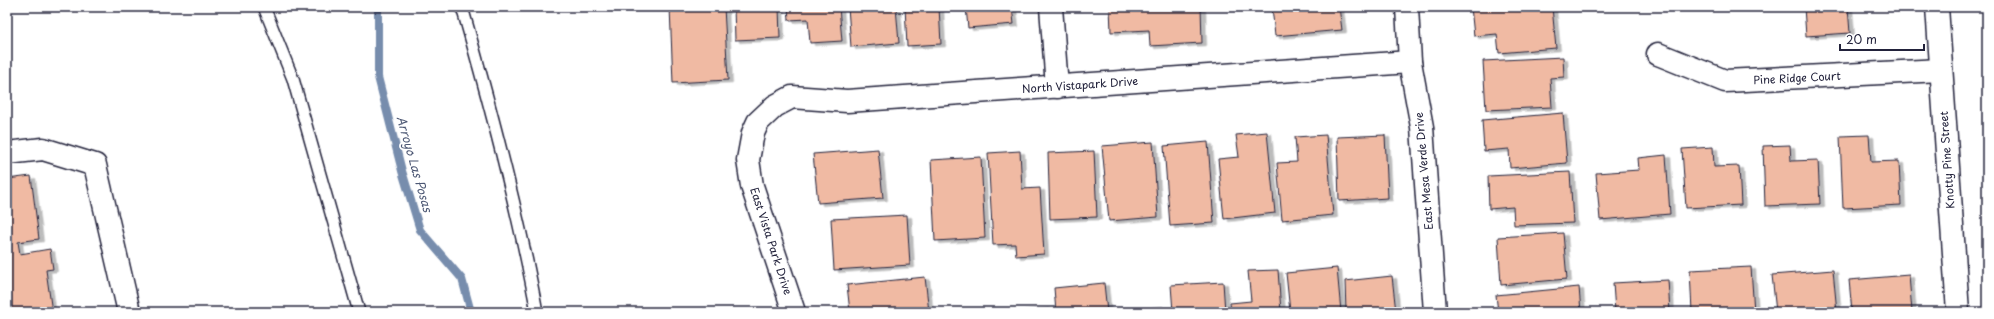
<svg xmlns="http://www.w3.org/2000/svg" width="1994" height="319" font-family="'Playpen Sans',sans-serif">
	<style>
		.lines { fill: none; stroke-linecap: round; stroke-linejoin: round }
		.stream { stroke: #778dad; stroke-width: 8 }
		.building { fill: #f0baa3; stroke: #22223b; filter: url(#shadow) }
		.lane-casing { stroke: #22223b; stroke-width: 14 }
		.street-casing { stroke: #22223b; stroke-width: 25 }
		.lane { stroke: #fff; stroke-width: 11 }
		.street { stroke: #fff; stroke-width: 22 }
		.labels { text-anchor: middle; stroke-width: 3.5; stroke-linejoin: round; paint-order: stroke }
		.street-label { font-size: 11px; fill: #22223b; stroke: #fff }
		.water-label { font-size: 12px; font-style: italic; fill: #4d5874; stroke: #fff }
	</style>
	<defs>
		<filter id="shadow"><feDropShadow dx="4.5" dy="2.5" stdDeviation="0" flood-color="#0004"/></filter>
	</defs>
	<rect width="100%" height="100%" fill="#fff"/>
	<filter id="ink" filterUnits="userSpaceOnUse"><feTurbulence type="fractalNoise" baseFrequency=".025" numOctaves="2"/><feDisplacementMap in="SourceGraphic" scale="8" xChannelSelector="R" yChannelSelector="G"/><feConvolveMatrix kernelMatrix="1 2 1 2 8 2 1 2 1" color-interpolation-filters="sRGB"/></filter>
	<g filter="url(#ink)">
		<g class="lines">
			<!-- stream -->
			<polyline class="stream" points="378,7 378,77 402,171 420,230 462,279 471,312"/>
		</g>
		<!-- building -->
		<g class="building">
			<polygon points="670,7 724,7 728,80 673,83"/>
			<polygon points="734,7 779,7 780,38 735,40"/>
			<polygon points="788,7 839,7 842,41 810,43 808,19 789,20"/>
			<polygon points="848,7 896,7 899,43 851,47"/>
			<polygon points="905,7 939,7 941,44 907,46"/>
			<polygon points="966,7 1012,7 1014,24 968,28"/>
			<polygon points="1110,7 1201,7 1202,43 1150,46 1149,30 1111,32"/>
			<polygon points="1272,7 1339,7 1342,30 1275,36"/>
			<polygon points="1471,7 1552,7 1556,48 1499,53 1497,34 1474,36"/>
			<polygon points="1804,7 1848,7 1850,33 1806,36"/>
			<polygon points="1563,57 1564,77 1550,78 1552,107 1486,110 1483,61"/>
			<polygon points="1563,113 1567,163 1510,168 1509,149 1484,151 1482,120"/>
			<polygon points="1267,132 1275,213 1224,219 1218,159 1239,157 1236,135"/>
			<polygon points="1326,135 1333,215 1282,220 1277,163 1297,162 1295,137"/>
			<polygon points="1385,135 1388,198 1339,201 1337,137"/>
			<polygon points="1869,135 1871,162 1899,161 1901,205 1843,208 1840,136"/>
			<polygon points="1153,142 1158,217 1109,221 1102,146"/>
			<polygon points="1208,142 1214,223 1170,226 1164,146"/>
			<polygon points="1790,145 1791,161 1818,160 1820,204 1765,206 1763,146"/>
			<polygon points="1713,147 1714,167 1739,166 1741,205 1686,208 1682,149"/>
			<polygon points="878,149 883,198 818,203 813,154"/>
			<polygon points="1020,151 1022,189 1040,188 1044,254 1016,256 1015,244 993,245 988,153"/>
			<polygon points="1094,151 1097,217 1050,219 1048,153"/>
			<polygon points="1666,155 1670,214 1600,220 1596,173 1639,170 1638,158"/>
			<polygon points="981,157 985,238 935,241 931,160"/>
			<polygon points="1570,172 1573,223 1514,225 1513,207 1489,209 1488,176"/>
			<polygon points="31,176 39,239 18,242 20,254 50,249 53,269 46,270 52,312 7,312 7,179"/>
			<polygon points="907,215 910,265 834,270 831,219"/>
			<polygon points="1563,233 1567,279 1501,285 1498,237"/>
			<polygon points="1751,267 1754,312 1692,312 1690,270"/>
			<polygon points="1337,268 1341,312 1290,312 1286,273"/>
			<polygon points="1278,270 1281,312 1231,312 1230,303 1251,301 1248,271"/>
			<polygon points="1833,270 1837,312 1776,312 1772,275"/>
			<polygon points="1909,275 1912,312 1852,312 1849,280"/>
			<polygon points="1392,276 1396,312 1346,312 1345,281"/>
			<polygon points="925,277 929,312 850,312 847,285"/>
			<polygon points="1668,280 1670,312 1615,312 1613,283"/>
			<polygon points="1223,282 1225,312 1173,312 1171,285"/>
			<polygon points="1104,283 1107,312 1056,312 1054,288"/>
			<polygon points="1579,287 1581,312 1498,312 1496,295"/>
			<polygon points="1163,307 1163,312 1115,312 1115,309"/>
			<polygon points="1049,309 1049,312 999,312"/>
		</g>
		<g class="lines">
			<!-- lane casing -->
			<g class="lane-casing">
				<g id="lane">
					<polyline points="264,7 293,79 359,312"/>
					<path d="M462,7C491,108 518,209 537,312"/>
				</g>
			</g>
			<!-- street casing -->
			<g class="street-casing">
				<g id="street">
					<polyline points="1051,7 1057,87"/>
					<polyline points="1407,7 1410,62 1422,127 1435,312"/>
					<polyline points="1937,7 1958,312"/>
					<polyline points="1658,54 1725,81 1941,70"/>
					<polyline points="7,153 43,149 95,165 129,312"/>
					<polyline points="794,312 752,186 748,160 753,133 758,122 775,106 792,97 847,101 1410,62"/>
				</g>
			</g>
			<!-- lane -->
			<use href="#lane" class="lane"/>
			<!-- street -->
			<use href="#street" class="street"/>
		</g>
	</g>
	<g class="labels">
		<!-- street labels -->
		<g class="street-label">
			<text transform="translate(1797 78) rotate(-3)" y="4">Pine Ridge Court</text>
			<text transform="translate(1080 85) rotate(-4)" y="4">North Vistapark Drive</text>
			<text transform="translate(1947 160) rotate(-94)" y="4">Knotty Pine Street</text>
			<text transform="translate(1424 171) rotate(-95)" y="4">East Mesa Verde Drive</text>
			<text transform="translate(771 241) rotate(72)" y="4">East Vista Park Drive</text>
		</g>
		<!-- water labels -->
		<g class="water-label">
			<text transform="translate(414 164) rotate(74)" y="4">Arroyo Las Posas</text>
		</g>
	</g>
	<!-- margin -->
	<rect width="1994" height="319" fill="none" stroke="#fff" stroke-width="24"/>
	<rect x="12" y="12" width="1970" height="295" fill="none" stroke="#22223b" stroke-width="1.5" filter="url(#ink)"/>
	<!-- scale -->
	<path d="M1840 44v6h84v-6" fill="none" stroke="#22223b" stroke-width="2"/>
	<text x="1846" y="44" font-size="12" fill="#22223b" stroke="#ffffff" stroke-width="3" paint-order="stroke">20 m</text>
</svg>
